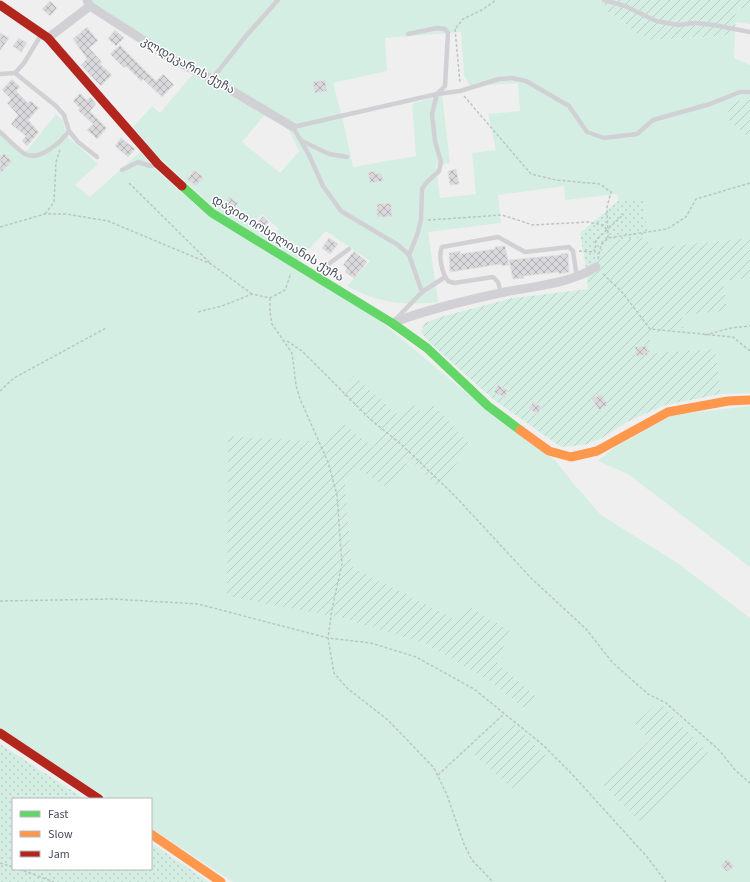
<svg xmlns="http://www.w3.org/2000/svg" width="750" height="882" font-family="'Source Sans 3','Noto Sans Georgian',sans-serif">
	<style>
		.grass { fill: #d4eee4; fill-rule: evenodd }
		.park { fill: url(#park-dots) }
		.garden { fill: url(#garden-furrows) }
		.building { fill: url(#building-cross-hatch); stroke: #e1e1e2 }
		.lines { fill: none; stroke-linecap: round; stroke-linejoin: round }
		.path { stroke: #bac6c5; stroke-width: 1.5; stroke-dasharray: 3 2; stroke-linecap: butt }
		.lane { stroke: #d1d1d5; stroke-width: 4.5 }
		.street { stroke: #d1d1d5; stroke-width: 9 }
		.fast { stroke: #63d668; stroke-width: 9 }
		.slow { stroke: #ff974d; stroke-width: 9 }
		.jam { stroke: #b3261e; stroke-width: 9 }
		.labels { text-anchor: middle; stroke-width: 3; stroke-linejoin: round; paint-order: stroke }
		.street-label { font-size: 12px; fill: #474d5c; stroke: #fff }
	</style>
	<defs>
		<pattern id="park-dots" width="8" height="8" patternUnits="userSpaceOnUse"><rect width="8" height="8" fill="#d4eee4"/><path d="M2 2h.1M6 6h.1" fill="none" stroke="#b7cec6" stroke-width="1.8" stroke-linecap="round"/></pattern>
		<pattern id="garden-furrows" width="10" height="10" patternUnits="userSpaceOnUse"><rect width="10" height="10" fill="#d4eee4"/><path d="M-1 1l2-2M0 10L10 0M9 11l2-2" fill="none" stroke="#b7cec6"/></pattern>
		<pattern id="building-cross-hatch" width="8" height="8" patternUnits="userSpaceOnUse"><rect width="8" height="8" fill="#d9d8db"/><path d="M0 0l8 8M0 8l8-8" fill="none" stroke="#b2b1b5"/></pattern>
	</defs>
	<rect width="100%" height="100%" fill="#f0efef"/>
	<!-- grass -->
	<g class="grass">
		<path d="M91,0H605V10L622,20L636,33L652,40L735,35L734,58L750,65V99L738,101L730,120L750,139V238L647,248L643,198L618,201L617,194L565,200L564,186L498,195L501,223L428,232L438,302C402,306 379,303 347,286L370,261L326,231L298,261L219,212L154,153L133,127L152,106L160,113L199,67L169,52L93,3ZM461,32L464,75L470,86L518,83L520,111L488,114L496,150L472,153L476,194L440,198L436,165L450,163L442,95L412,104L416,156L353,167L343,120L333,83L387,71L385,38ZM267,112L289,130L299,151L280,173L242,142ZM262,214L279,229L270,239L253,224Z"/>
		<polygon points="750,8 750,24 735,22 736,9"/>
		<path d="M56,114L63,121L66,135L98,164L75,185L90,197L140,152L157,171L198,207L379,320L505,425L555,460L573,483L601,515L679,564L750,618V882H233L151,828V799H109L0,729V132L25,153ZM354,376L400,416L425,414L433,406L471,445L438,487L410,459L358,469L345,482L352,567L457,620L510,631L497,663L537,697L527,711L490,681L426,644L342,618L228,436L373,447L383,433L339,392ZM650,739L643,823L602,784Z"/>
		<polygon points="750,278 750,393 721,394 715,349 650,353 650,334 683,328 681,315 727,311 723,281"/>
		<polygon points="750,406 750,567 628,474 598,461 615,447 673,415"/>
	</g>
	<!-- park -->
	<g class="park">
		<polygon points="643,198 648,237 610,241 586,269 580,233 618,201"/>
		<polygon points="0,744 85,799 13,799 13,869 151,869 151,843 209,882 0,882"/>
	</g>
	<!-- garden -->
	<g class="garden">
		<polygon points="605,0 750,0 750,8 736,9 735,35 652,40 636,33 622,20 605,10"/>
		<polygon points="750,99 750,139 729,120 728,106 738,101"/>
		<polygon points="648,237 648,248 750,238 750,278 723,281 727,311 682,315 683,328 650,334 650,353 715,349 721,394 665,405 627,422 600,439 584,445 561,447 494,400 425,338 421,331 425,323 440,317 513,298 588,289 586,269 610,241"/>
		<polygon points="354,376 400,416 411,403 425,413 433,405 471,445 438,487 410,459 388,488 358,469 345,482 352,567 457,620 468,606 510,631 497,663 537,697 527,711 490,681 426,644 342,618 227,596 228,436 324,442 341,422 373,447 383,433 339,392"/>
		<polygon points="659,702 711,756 643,824 602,784 650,740 635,724"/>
		<polygon points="510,721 548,757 517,792 473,754"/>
	</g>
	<!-- building -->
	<g class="building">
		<polygon points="50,1 57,8 50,16 42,9"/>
		<polygon points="87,27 98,41 89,48 102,62 100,64 112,75 101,86 81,65 87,59 73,39"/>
		<polygon points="115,30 124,38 116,46 108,39"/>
		<polygon points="0,33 9,38 0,51"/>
		<polygon points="19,38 27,43 21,52 13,46"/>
		<polygon points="120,45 156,81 163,74 174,85 162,97 143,79 141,81 126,66 124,68 110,54"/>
		<polygon points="12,79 20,87 16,91 28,103 31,101 39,108 28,120 39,132 27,146 22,141 26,136 11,124 18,115 7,103 11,99 2,90"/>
		<polygon points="325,80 327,91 315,93 313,82"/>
		<polygon points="80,93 87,100 90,97 96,104 90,111 107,128 97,139 87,130 93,124 78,110 80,108 73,101"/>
		<polygon points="121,138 135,149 128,157 115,146"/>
		<polygon points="4,153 12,161 0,174 0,157"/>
		<polygon points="456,169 459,184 450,185 448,171"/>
		<polygon points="194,170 203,177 196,186 187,179"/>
		<polygon points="375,171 375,174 381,173 383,181 370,183 368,172"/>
		<polygon points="229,197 238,203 231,213 222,207"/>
		<polygon points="391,203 392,217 377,217 377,204"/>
		<polygon points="263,216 269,222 264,227 258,222"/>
		<polygon points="329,238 338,244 330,254 322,248"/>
		<polygon points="505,246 509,265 502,266 501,264 450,272 449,253 460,251 460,254 495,249 495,247"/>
		<polygon points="354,251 367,262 354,278 345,272 347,268 343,265"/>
		<polygon points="568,253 569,272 559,274 559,272 523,276 524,278 513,279 509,260 561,255 561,254"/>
		<polygon points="647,346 648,355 636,356 635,347"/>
		<polygon points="498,385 508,391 505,398 494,392"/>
		<polygon points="601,394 608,405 599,410 592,399"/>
		<polygon points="533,402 542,407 538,414 529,409"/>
		<polygon points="727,859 734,866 727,872 721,865"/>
	</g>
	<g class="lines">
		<!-- path -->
		<g class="path">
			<polyline points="456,28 463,19 482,10 496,0"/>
			<polyline points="455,29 460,83"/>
			<polyline points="464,96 531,174 556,180 600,184 611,192 607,207 608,238"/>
			<polyline points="129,183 210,263"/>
			<polyline points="45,214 54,202 56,162 60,150"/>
			<polyline points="428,220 502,215 533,225 588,222 603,225 607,230"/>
			<polyline points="0,227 45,214 66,214 108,221 211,264 252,294"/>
			<polyline points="579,251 595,252 596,240 624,214"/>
			<polyline points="598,259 601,245 608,238 667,229 686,217 696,199 750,183"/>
			<polyline points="603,274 622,292 650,329 733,337 750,351"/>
			<polyline points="270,298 270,312 272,324 292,353 296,385 300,399 328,462 337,495 342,564 332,609 328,638 334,673 347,688 388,720 434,768 447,795 464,844 472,860 493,882"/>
			<polyline points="198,312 222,306 252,294 270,298 285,290 291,273"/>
			<polyline points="705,335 731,328 750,326"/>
			<polyline points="287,341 302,351 370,419 402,445 454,495 532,579 586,629 613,663 648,694 666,703 719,750 736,771 750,783"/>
			<polyline points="0,391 14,378 106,328"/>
			<polyline points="0,601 113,599 198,604 328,638 371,643 416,657 474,689 543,745 571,773 648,858 666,882"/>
			<polyline points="438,775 504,714"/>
			<polyline points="0,863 13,867"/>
			<polyline points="19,869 54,882"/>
		</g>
		<!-- lane -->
		<g class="lane">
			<polyline points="604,0 625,6 656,21 678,25 695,23 714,25 750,32"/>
			<polyline points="41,35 24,63 15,73 56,106 64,115 69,131 78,142 97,157"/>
			<polyline points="0,74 15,73"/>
			<polyline points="212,79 246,36 278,0"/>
			<path d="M0,132C7,138 20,152 27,155C41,160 62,141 69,131"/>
			<polyline points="302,141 329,154 347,157"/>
			<polyline points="122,170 138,162 150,166 156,165"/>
			<polyline points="409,255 398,245 341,211 323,186 309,155 293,127 437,94 460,91 499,79 512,78 526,81 569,106 587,132 604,138 637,134 653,120 710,104 740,92 750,92"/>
			<polyline points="315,274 349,249"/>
			<polyline points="422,292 445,277"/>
			<path d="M501,293L498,282L493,277L454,283L448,281C442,273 438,256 442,247L498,237L525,252L569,247L573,251L577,278"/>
			<polyline points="396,319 422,292 409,255 417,235 421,220 422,189 427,182 439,171 441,162 435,141 432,114 437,94 445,86 448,33 445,29 437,28 408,34"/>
		</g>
		<!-- street -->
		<g class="street">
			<polyline points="87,0 90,6 174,60 212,79 293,127"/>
			<polyline points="48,38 90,6"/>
			<path d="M392,323C428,309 467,300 505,292C535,286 569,284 596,267"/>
		</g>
		<!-- fast -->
		<polyline class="fast" points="182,186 212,213 392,323 427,348 488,406 520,430"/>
		<!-- slow -->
		<g class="slow">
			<polyline points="520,430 549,451 571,457 597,451 668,412 728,401 750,400"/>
			<polyline points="151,834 221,882"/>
		</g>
		<!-- jam -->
		<g class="jam">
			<polyline points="0,5 48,38 158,164 182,186"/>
			<polyline points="0,733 99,799"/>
		</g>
	</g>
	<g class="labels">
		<!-- street labels -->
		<g class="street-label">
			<text transform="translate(188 65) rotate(29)" y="4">კლდეკარის ქუჩა</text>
			<text transform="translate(278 238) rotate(32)" y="4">დავით იოსელიანის ქუჩა</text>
		</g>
	</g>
	<!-- legend -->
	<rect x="12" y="798" width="140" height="72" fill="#ffffff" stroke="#b5b8be"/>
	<rect x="20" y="811" width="20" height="6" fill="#63d668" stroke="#b5b8be"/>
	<text x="48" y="818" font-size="12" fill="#474d5c">Fast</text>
	<rect x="20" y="831" width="20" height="6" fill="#ff974d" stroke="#b5b8be"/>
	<text x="48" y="838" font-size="12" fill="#474d5c">Slow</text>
	<rect x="20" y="851" width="20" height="6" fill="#b3261e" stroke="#b5b8be"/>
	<text x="48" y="858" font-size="12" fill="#474d5c">Jam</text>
</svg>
